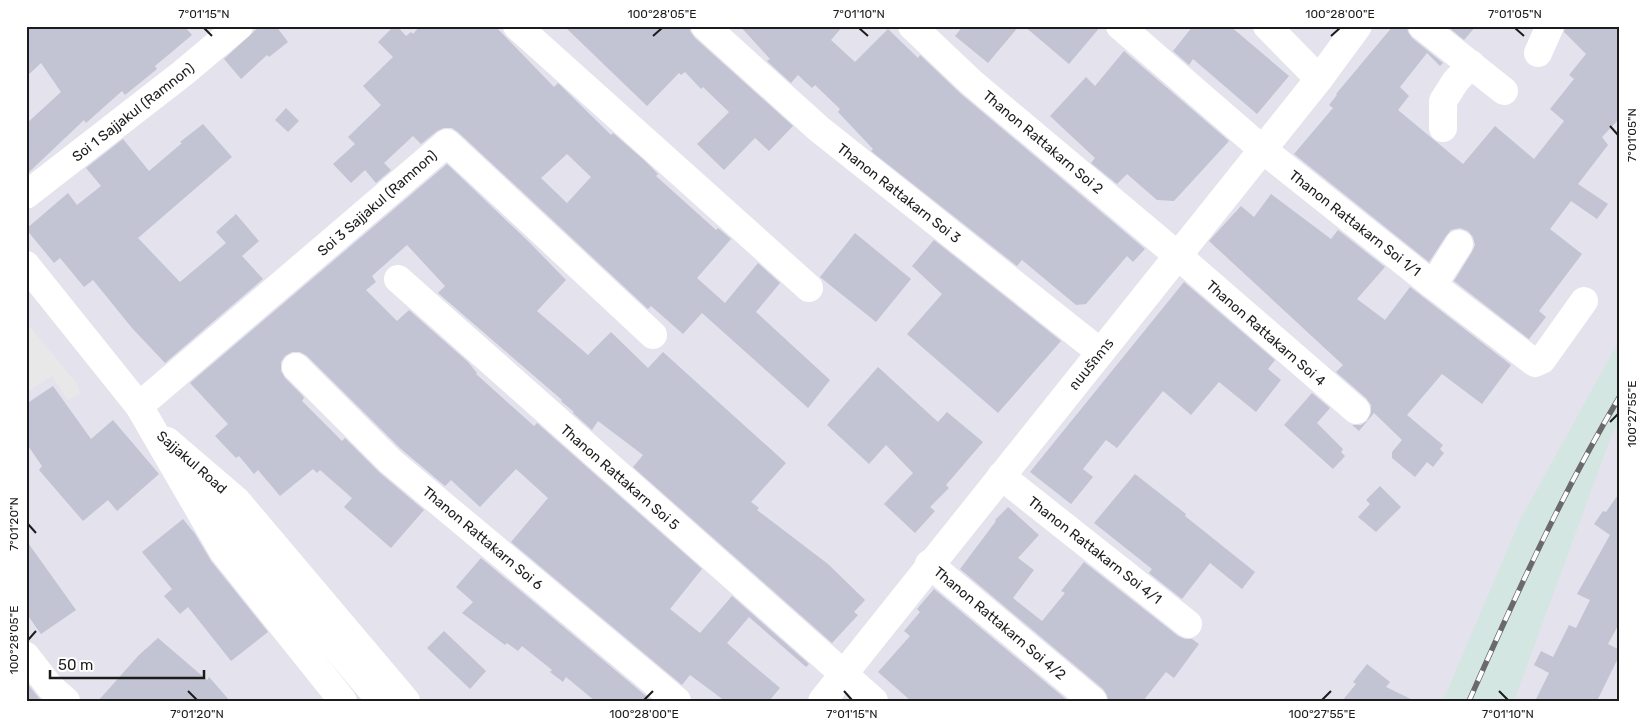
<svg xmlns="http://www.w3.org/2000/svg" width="1646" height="727" font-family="Rubik,'Noto Sans Thai',sans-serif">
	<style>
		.industrial { fill: #d4e6e1 }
		.parking { fill: #e8e8e8 }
		.building { fill: #c2c3d3; fill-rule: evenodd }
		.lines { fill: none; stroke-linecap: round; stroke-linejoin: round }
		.minor { stroke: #fff; stroke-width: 28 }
		.rail-casing { stroke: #6a6a6a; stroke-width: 5.5 }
		.rail { stroke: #fff; stroke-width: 4; stroke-dasharray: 11; stroke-linecap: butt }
		.ticks { fill: none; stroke: #1c1c1c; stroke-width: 2 }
		.labels { text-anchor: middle; stroke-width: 4; stroke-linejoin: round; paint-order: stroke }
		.street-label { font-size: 14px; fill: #1c1c1c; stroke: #fff }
		.neatline { fill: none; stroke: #1c1c1c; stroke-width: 2 }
		.ticks-label { font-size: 12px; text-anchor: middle; fill: #1c1c1c }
	</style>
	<rect width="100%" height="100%" fill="#e4e2ed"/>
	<!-- industrial -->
	<polygon class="industrial" points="1620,339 1620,422 1612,434 1514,701 1443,701 1521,518"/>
	<!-- parking -->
	<polygon class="parking" points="27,323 78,385 80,394 68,400 52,376 26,393"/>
	<!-- building -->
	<g class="building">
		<polygon points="26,26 184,26 192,35 155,66 157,69 125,95 122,91 86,123 84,120 26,175 26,124 61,92 41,63 26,77"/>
		<polygon points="260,26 276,26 288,42 269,57 267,55 241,79 224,59"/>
		<path d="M394,26H397L406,36L411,32L413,34L420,26H495L554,87L558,83L611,135L613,133L645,161L658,174L656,176L716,230L718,228L731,239L697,278L725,303L758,263L780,283L756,312L830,380L808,408L702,313L683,334L651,306L648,309L458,132L452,128H444L437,131L421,144L413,136L384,163L391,170L376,183L365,170L351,183L333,164L355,144L348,137L381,105L363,86L393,57L378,42ZM567,154L591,177L567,203L541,178Z"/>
		<polygon points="564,26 690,26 690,31 695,38 793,126 769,151 755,138 724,170 697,144 729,112 703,87 701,89 685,72 681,75 679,73 647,106"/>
		<polygon points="740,26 843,26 831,40 855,62 888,29 918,58 920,55 961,94 1145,249 1133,262 1127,256 1086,304 1076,305 1022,260 1017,266 871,151 873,149 838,112 840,109 815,85 812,88 798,75 791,83 767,61 770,59"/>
		<polygon points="963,26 1019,26 988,63 955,36"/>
		<polygon points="1024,26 1101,26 1069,64"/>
		<polygon points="1193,26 1230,26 1289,76 1257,114 1193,59 1189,65 1173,51"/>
		<polygon points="1393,26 1407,26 1408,32 1412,38 1443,63 1440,66 1427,53 1400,87 1409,96 1398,110 1463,164 1495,126 1534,159 1564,121 1550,109 1574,79 1569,75 1586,54 1564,32 1565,26 1620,26 1620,118 1602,137 1608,145 1578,184 1608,204 1597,219 1571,201 1550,229 1582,254 1539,311 1546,317 1529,339 1454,281 1472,252 1475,245 1473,237 1468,231 1460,228 1451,230 1446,236 1429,262 1294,154 1333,108 1329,105 1337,95 1336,94"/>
		<polygon points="1447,26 1476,26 1464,40"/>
		<polygon points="1124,51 1229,141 1174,201 1157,200 1127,174 1117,184 1091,163 1095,158 1050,116 1086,77 1095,86"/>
		<polygon points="286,108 299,121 288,132 275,120"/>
		<polygon points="203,124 232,157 138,238 180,282 226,243 216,232 236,214 259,241 242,256 263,279 165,363 132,328 93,280 84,287 60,258 54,263 26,229 68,193 77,205 101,186 86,168 123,139 149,171 182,143 180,142"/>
		<polygon points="447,164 529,242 566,280 537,311 588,355 611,332 648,368 663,352 786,463 751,502 759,508 757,510 828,564 865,600 854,612 858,615 832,643 633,467 643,455 598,421 592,430 573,413 574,412 561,401 562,400 438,293 445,286 407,245 372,276 376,282 366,290 397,321 409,310 468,362 477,373 476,374 534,426 537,423 702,569 670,609 700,633 732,596 809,664 806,667 749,617 727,643 780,688 769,701 725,701 690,675 682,685 511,542 548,498 516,469 480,507 451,480 445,486 401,449 307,356 300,352 292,352 285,356 281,362 281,371 285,378 303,396 304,398 302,401 342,441 345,438 380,473 424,510 391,548 344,507 352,498 320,470 317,473 313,469 280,496 258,470 254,474 239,456 236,458 215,436 228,424 190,383"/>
		<polygon points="1271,194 1331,239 1338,230 1385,267 1357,299 1385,320 1410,287 1511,365 1482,404 1442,374 1407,415 1443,445 1440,449 1444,453 1433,467 1427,462 1415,477 1392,458 1392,452 1402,440 1374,413 1359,431 1352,425 1361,425 1367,421 1371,413 1371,405 1366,398 1336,372 1343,365 1209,241 1241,206 1254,217"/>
		<polygon points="855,233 911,279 876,322 820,277"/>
		<polygon points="934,240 1061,341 998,413 907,334 942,294 912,266"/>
		<polygon points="1184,282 1275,360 1268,369 1281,380 1256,412 1219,382 1191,415 1163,391 1117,448 1106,440 1083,469 1093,477 1071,504 1030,472"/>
		<polygon points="878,367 938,422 947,412 983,442 946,485 949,488 930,507 935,511 915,533 884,504 913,473 886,445 869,464 827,425"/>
		<polygon points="53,386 91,439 113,420 159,474 117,511 108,500 83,521 39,470 42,466 26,443 26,404"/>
		<polygon points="1312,393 1330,408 1317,423 1343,449 1341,452 1345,456 1333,469 1284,425"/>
		<polygon points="1135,474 1186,514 1185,516 1255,572 1242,589 1210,563 1182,599 1149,573 1152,569 1094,523"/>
		<polygon points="1380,486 1401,507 1376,532 1358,517 1370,504 1366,500"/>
		<polygon points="1620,492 1620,622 1608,644 1620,650 1620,654 1597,701 1535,701 1549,673 1534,665 1541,651 1553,657 1569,625 1576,628 1590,600 1577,594 1610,535 1594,524 1603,511 1606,512"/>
		<polygon points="1008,507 1039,535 1018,558 1034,570 1013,598 1042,621 1065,593 1061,591 1084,562 1178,636 1185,639 1192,639 1199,644 1174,678 1166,672 1143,701 1108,701 1107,695 1103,689 960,569 996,521 995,520"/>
		<polygon points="183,519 195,534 211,561 268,632 231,661 188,607 180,614 164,596 172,589 142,552"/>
		<polygon points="26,540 76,610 41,634 26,613"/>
		<polygon points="481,558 652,701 595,701 566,677 563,682 550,672 552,670 522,646 518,651 507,643 505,645 462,613 473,602 456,587"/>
		<polygon points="934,589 1068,701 911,701 878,672 910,636 904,631 920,612 917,609"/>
		<polygon points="444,631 486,671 470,689 427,648"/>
		<polygon points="158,638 207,680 209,677 230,701 98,701 139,655"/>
		<polygon points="1367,664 1390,682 1386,687 1415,701 1342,701 1356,684 1353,682"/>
		<polygon points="26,682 38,697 42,701 26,701"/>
	</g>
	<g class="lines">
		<!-- minor -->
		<g class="minor">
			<polyline points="517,26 809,288"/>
			<polyline points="705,26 819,129 1100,352"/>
			<polyline points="912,26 971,82 1177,255 1356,410"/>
			<polyline points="1120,26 1262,149 1433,285 1459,244"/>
			<polyline points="1267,26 1319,79"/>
			<polyline points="1422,26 1504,91"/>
			<polyline points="1538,53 1550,26"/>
			<polyline points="1443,128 1443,101 1455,82 1471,64"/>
			<polyline points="26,195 183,73 239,26"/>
			<polyline points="26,265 139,406 223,551 343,701"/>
			<polyline points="398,279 874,701"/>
			<polyline points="1433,285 1535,363 1542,360 1584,301"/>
			<polyline points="296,367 390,461 677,701"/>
			<polyline points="139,406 447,143 653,335"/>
			<polyline points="167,441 237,501 406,701"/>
			<polyline points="1001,476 1188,624"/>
			<polyline points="203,490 381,701"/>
			<polyline points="929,564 1093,701"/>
			<polyline points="26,656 50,687 66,701"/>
			<polyline points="822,701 1319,79 1358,26"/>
		</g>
		<!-- rail casing -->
		<g class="rail-casing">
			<path id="rail" d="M1469,701C1515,597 1562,493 1620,396"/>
		</g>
		<!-- rail -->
		<use href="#rail" class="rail"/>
	</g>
	<!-- ticks -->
	<path class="ticks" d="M204,28L212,36M859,28L868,36M1515,28L1524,36M653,36L662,28M1331,36L1340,28M1610,126L1618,135M1610,422L1618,414M28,524L36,533M28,640L36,631M188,691L197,700M844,691L852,700M1499,691L1508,700M644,700L653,691M1322,700L1331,691"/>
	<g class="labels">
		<!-- street labels -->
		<g class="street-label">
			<text transform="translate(133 112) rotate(-38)" y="5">Soi 1 Sajjakul (Ramnon)</text>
			<text transform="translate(1043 142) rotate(40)" y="5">Thanon Rattakarn Soi 2</text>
			<text transform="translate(899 193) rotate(38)" y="5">Thanon Rattakarn Soi 3</text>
			<text transform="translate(377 203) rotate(-41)" y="5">Soi 3 Sajjakul (Ramnon)</text>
			<text transform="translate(1355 223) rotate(38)" y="5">Thanon Rattakarn Soi 1/1</text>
			<text transform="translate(1266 333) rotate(41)" y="5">Thanon Rattakarn Soi 4</text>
			<text transform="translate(1091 364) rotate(-51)" y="5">ถนนรัถการ</text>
			<text transform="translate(192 462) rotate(41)" y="5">Sajjakul Road</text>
			<text transform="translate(620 477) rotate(41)" y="5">Thanon Rattakarn Soi 5</text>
			<text transform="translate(483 538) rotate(40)" y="5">Thanon Rattakarn Soi 6</text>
			<text transform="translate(1095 550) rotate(38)" y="5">Thanon Rattakarn Soi 4/1</text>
			<text transform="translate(1000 623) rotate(40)" y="5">Thanon Rattakarn Soi 4/2</text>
		</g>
	</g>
	<!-- border -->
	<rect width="1646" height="727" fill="none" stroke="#ffffff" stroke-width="55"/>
	<!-- scale -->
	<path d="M50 670v8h154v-8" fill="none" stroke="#1c1c1c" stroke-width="2.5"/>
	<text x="58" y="670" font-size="15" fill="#1c1c1c" stroke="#ffffff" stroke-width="4" paint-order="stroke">50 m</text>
	<rect x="28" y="28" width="1590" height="672" class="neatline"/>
	<g class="ticks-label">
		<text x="204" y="18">7°01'15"N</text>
		<text x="662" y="18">100°28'05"E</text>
		<text x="859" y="18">7°01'10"N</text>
		<text x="1340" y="18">100°28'00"E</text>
		<text x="1515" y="18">7°01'05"N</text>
		<text transform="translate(1632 135) rotate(-90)" y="4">7°01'05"N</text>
		<text transform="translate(1632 414) rotate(-90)" y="4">100°27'55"E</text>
		<text transform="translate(14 524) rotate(-90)" y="4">7°01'20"N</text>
		<text transform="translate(14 640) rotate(-90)" y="4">100°28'05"E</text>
		<text x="197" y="718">7°01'20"N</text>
		<text x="644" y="718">100°28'00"E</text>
		<text x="852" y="718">7°01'15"N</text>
		<text x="1322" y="718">100°27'55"E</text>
		<text x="1508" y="718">7°01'10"N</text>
	</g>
</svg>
